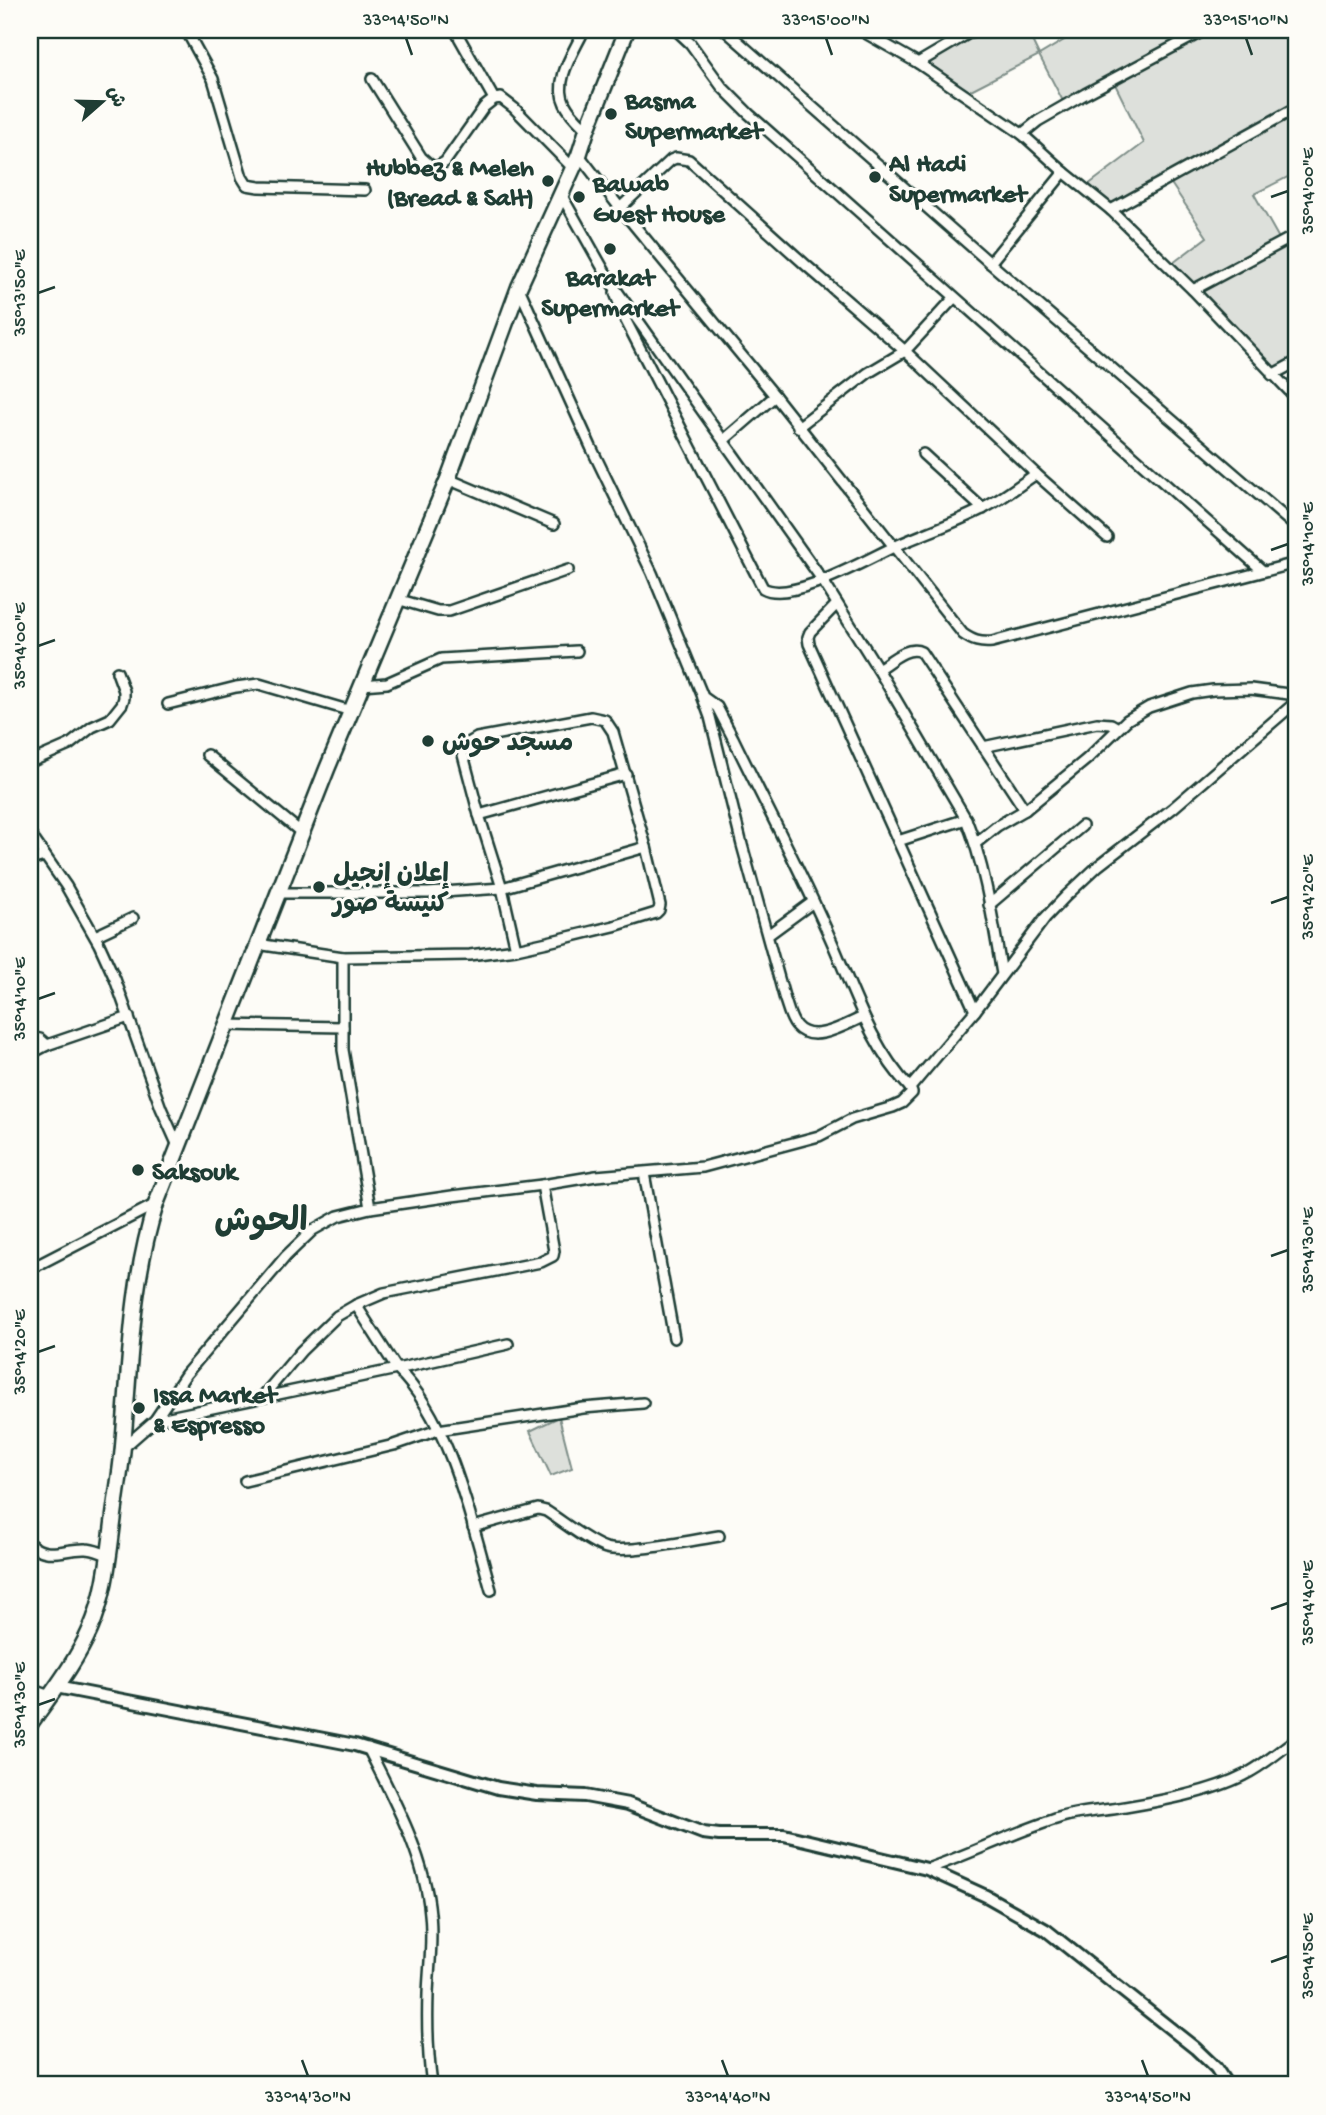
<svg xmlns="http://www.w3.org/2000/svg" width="1326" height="2115" font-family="'Gochi Hand','Playpen Sans Arabic',sans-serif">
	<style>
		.green { fill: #dde0db; stroke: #7e8e88; stroke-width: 2 }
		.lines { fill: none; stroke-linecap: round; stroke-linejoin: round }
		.minor-casing { stroke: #1f3d34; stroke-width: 14 }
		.tertiary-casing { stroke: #1f3d34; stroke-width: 16 }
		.primary-casing { stroke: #1f3d34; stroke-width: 19 }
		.minor { stroke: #fdfcf7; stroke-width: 9 }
		.tertiary { stroke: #fdfcf7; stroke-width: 10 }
		.primary { stroke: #fdfcf7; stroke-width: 14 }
		.ticks { fill: none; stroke: #1f3d34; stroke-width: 2.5 }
		.poi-dot { fill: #1f3d34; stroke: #fdfcf7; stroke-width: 2.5 }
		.labels { text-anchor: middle; stroke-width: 6; stroke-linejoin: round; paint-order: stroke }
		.poi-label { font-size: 26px; font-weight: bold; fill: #1f3d34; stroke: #fdfcf7; text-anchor: start }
		.district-label { font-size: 33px; font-weight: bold; fill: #1f3d34; stroke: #fdfcf7 }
		.neatline { fill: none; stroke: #1f3d34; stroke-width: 2.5 }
		.ticks-label { font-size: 18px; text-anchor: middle; fill: #1f3d34 }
	</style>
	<rect width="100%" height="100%" fill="#fdfcf7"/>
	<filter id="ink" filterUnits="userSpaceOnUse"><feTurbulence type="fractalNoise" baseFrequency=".0143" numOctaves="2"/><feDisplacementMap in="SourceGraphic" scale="14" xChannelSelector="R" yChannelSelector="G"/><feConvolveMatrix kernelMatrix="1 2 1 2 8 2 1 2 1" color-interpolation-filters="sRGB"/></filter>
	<g filter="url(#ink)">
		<!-- green -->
		<g class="green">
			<polygon points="957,30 1027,30 1039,55 1081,30 1296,30 1296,110 1286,114 1296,136 1296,173 1254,194 1281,242 1296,235 1296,360 1272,375 1169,266 1207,237 1168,179 1111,210 1084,188 1144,143 1113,80 1065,105 1039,55 963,94 918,63 965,34"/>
			<polygon points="559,1417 572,1468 551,1476 530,1431"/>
		</g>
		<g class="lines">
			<!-- minor casing -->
			<g class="minor-casing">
				<g id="minor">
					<polyline points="186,30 213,79 242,177 247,185 259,187 365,190"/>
					<polyline points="455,30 494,99"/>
					<path d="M584,30C574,52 553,80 565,104C570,114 579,122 587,130"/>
					<polyline points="676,30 690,43 722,87 749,114 1263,571"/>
					<polyline points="725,30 990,263 1296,527"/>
					<polyline points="860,30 918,63 1022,134 1064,172 1111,210 1193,290 1296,398"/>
					<polyline points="918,63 974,30"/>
					<polyline points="372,79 421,157 430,165 436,167 445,162 484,107 494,99 501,98 514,108 573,168"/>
					<polyline points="1022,134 1038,121 1085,94 1205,30"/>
					<path d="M579,155L620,208L775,396L963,634C973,641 980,643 992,642L1296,563"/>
					<path d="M562,196L610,281L823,581L878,669L966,819C986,869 993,922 1002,974"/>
					<polyline points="620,208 671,160 676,158 689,160 808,267 905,351 1036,474 1107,537"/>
					<polyline points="1111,210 1296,108"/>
					<polyline points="990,263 1064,172"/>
					<path d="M519,288L591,447L652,573L703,697L717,707L733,738C766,806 802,873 832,942C854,992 871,1047 910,1088"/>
					<polyline points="1193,290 1296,235"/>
					<path d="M615,293L626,321L763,588C791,604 869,558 898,545C925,533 955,523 982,509C1001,500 1018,486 1036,474"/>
					<polyline points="1272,375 1296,362"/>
					<polyline points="798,427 868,373 905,351 954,298"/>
					<polyline points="724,440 775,396"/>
					<polyline points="923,454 983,509"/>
					<polyline points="448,479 554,524"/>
					<polyline points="397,599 438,611 449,611 568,570"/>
					<polyline points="837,604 810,632 808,637 809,644 975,1011"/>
					<path d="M878,669C890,662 907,645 921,652L1025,810"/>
					<polyline points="362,685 387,683 441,659 577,651"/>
					<path d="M703,698L710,717L742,845L785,1000C788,1008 790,1019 796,1026C812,1045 845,1025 863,1017"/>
					<polyline points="168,704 236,687 259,684 351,711"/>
					<polyline points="983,747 1097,723 1111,724 1118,728"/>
					<polyline points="207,755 302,833"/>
					<polyline points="30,762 69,745 92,727 110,719 122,704 124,698 124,691 117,672"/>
					<polyline points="479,815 626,774"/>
					<polyline points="30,834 66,886 99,944 115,979 161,1108 178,1146"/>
					<polyline points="898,841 966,819"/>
					<polyline points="976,843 997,826 1025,810 1087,759 1127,720 1149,707 1192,693 1213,690 1251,689 1296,695"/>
					<polyline points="30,860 45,856"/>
					<polyline points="279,893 428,893 502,888 646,847"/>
					<polyline points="989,905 1082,826"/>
					<polyline points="768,935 813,902"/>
					<polyline points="95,936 133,918"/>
					<polyline points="257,944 343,957 470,955 516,949 552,941 614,926 656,913 659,910 660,905 646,847 613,732 605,720 591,717 477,738 465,745 462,751 479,815 502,888 516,949"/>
					<polyline points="343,957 343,1050 370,1208"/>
					<polyline points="226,1025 343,1027"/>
					<polyline points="30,1037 40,1039 47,1045"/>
					<polyline points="30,1054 47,1045 129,1017"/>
					<polyline points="644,1173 674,1338"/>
					<polyline points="30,1269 156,1204"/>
					<polyline points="356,1305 397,1369 508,1344"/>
					<polyline points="263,1396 301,1351 337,1316 356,1305 384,1293 541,1262 553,1256 554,1251 542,1185"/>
					<path d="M155,1420L397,1369C450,1420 471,1520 491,1590"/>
					<polyline points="123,1448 155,1420 186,1374 286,1256 313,1230 338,1216 370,1208 452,1196 542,1185 596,1176 703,1167 819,1136 852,1119 893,1107 902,1103 912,1093 910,1088 975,1011 1045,918 1066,896 1098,866 1173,808 1296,702"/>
					<polyline points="245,1481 394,1445 438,1430 583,1408 643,1403"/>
					<path d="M473,1527L538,1509L546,1511C562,1521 589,1543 606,1548C629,1554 693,1540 719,1536"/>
					<path d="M30,1544C48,1560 65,1548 86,1549C94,1549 101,1553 109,1555"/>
					<polyline points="30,1689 50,1696"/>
					<path d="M368,1748C394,1800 425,1856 430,1914C433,1941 429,1967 428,1994C427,2024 428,2056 432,2085"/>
					<path d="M927,1869C973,1853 1016,1831 1062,1817C1083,1811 1104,1811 1125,1807C1161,1801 1211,1792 1244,1775C1263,1766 1279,1751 1296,1739"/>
				</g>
			</g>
			<!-- tertiary casing -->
			<g class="tertiary-casing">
				<polyline id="tertiary" points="56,1687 355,1745 498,1788 537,1794 585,1796 628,1804 703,1833 719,1835 784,1835 927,1869 986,1896 1046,1930 1195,2048 1216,2068 1227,2085"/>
			</g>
			<!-- primary casing -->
			<g class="primary-casing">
				<path id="primary" d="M30,1724C51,1694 75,1664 90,1630C106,1594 109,1554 114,1515C117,1492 121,1469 123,1446C130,1365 131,1282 156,1204L327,769L448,479L519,287L579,155L587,130L627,30"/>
			</g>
			<!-- minor -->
			<use href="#minor" class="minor"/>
			<!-- tertiary -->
			<use href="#tertiary" class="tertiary"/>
			<!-- primary -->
			<use href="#primary" class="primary"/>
		</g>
	</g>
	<!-- ticks -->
	<path class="ticks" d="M406,38L412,55M826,38L832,55M1246,38L1252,55M1271,197L1288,191M38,293L55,287M1271,550L1288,544M38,646L55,640M1271,903L1288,897M38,999L55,993M1271,1256L1288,1250M38,1352L55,1346M1271,1609L1288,1603M38,1705L55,1699M1271,1962L1288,1956M302,2060L308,2076M722,2060L728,2076M1142,2060L1148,2076"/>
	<!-- markers -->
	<g class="poi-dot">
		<circle cx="611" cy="114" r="7"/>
		<circle cx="875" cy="177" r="7"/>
		<circle cx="548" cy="181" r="7"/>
		<circle cx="579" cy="197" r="7"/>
		<circle cx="610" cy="249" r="7"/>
		<circle cx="428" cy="741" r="7"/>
		<circle cx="319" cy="887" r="7"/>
		<circle cx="138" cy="1170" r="7"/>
		<circle cx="139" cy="1408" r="7"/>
	</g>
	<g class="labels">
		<!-- poi labels -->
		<g class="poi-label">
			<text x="625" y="108">Basma<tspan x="625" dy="30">Supermarket</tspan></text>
			<text x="889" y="171">Al Hadi<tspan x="889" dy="30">Supermarket</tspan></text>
			<text x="534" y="175" text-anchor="end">Hubbez &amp; Meleh<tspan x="534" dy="30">(Bread &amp; Salt)</tspan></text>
			<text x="593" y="191">Bawab<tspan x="593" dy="30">Guest House</tspan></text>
			<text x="610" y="285" text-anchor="middle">Barakat<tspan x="610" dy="30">Supermarket</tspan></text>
			<text x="442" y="750">مسجد حوش</text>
			<text x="333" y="881">إعلان إنجيل<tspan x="333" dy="30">كنيسة صور</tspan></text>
			<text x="152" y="1179">Saksouk</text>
			<text x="153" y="1402">Issa Market<tspan x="153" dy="30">&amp; Espresso</tspan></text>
		</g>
		<!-- district labels -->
		<g class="district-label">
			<text x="261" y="1230">الحوش</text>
		</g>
	</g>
	<!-- margin -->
	<rect width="1326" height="2115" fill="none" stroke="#fdfcf7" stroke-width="77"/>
	<!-- north arrow -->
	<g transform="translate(102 102) rotate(70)" stroke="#fdfcf7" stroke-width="5" paint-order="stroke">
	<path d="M0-5L12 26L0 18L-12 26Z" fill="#1f3d34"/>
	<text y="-10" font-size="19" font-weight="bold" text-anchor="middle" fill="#1f3d34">ش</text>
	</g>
	<rect x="38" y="38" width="1250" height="2038" class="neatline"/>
	<g class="ticks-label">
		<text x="406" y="25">33°14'50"N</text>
		<text x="826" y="25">33°15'00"N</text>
		<text x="1246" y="25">33°15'10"N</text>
		<text transform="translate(1307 191) rotate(-90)" y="6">35°14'00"E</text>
		<text transform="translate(19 293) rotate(-90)" y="6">35°13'50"E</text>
		<text transform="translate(1307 544) rotate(-90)" y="6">35°14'10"E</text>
		<text transform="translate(19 646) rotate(-90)" y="6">35°14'00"E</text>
		<text transform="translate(1307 897) rotate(-90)" y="6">35°14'20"E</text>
		<text transform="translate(19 999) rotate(-90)" y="6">35°14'10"E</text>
		<text transform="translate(1307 1250) rotate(-90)" y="6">35°14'30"E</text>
		<text transform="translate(19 1352) rotate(-90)" y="6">35°14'20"E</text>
		<text transform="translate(1307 1603) rotate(-90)" y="6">35°14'40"E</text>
		<text transform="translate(19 1705) rotate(-90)" y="6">35°14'30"E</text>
		<text transform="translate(1307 1956) rotate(-90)" y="6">35°14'50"E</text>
		<text x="308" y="2102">33°14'30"N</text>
		<text x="728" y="2102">33°14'40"N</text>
		<text x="1148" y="2102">33°14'50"N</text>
	</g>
</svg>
